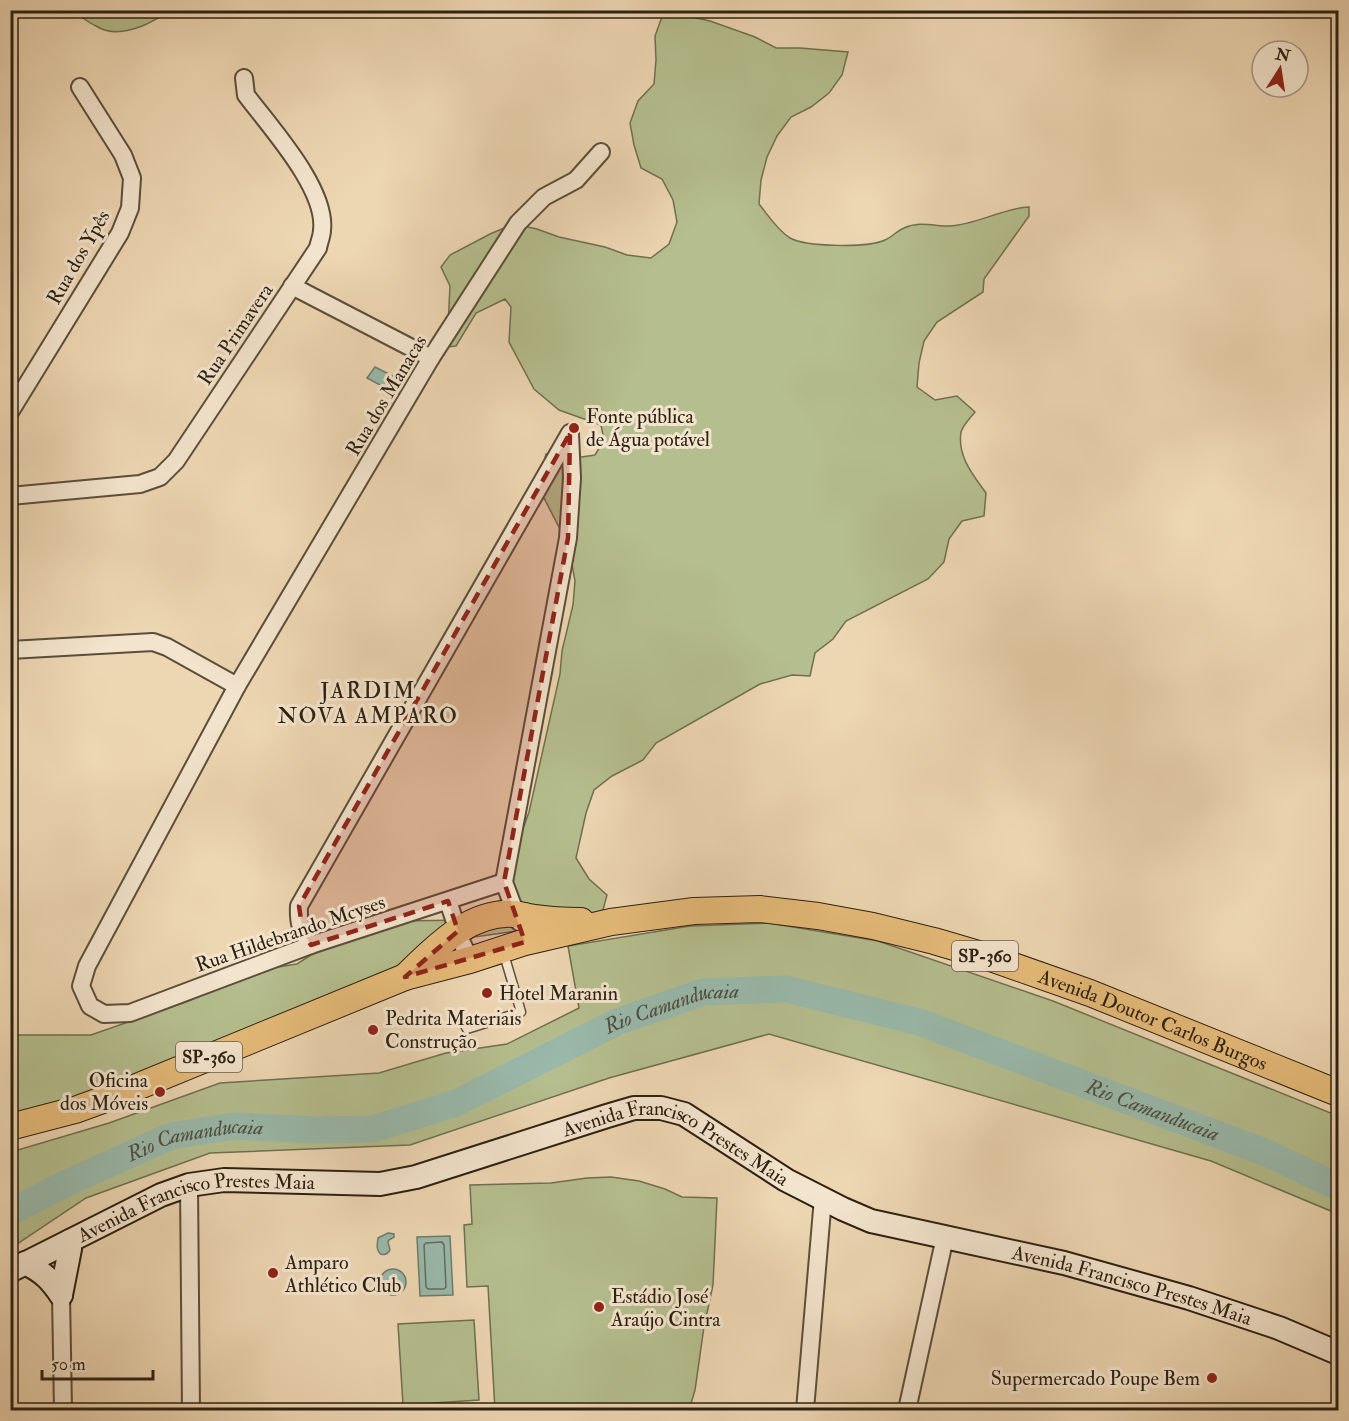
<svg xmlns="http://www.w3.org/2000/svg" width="1349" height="1421" font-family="'IM FELL Double Pica',serif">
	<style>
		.green { fill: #b5be8e; stroke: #706f50; stroke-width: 1.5 }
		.water { fill: #99b9ab; stroke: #6d7c6e; stroke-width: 1.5 }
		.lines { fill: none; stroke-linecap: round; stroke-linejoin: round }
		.shore { stroke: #626c5e; stroke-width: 1.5 }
		.river { stroke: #99b9ab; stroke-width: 27 }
		.lane-casing { stroke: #5c4e3a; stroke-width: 11 }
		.street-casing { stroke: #5c4e3a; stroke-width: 20 }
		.secondary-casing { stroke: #2c2012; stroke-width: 26 }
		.primary-casing { stroke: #2c2012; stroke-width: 28 }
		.lane { stroke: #f3e4cd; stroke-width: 8 }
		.street { stroke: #f3e4cd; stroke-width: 16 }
		.secondary { stroke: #f3e4cd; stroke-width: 22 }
		.primary { stroke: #e6bb79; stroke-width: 26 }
		.marked { fill: #8f2418; fill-opacity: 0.2; stroke: #8f2418; stroke-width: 4.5; stroke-dasharray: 12 8; stroke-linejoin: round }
		.poi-dot { fill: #8f2418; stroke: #f3e4cd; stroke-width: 2 }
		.labels { text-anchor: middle; stroke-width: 6; stroke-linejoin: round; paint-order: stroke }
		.shield { fill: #f3e4cd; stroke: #685b4a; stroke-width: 1.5 }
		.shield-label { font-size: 18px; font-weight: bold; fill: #2c2012 }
		.street-label { font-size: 20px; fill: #2c2012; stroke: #f3e4cd }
		.poi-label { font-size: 20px; fill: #2c2012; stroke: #f3e4cd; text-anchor: start }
		.water-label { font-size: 21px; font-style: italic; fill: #4d4e40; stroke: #f3e4cd }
		.quarter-label { font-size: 22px; letter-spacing: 1.5px; fill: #2c2012; stroke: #f3e4cd }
	</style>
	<rect width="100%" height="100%" fill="#edd6b2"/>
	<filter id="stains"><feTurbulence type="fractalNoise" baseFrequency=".00333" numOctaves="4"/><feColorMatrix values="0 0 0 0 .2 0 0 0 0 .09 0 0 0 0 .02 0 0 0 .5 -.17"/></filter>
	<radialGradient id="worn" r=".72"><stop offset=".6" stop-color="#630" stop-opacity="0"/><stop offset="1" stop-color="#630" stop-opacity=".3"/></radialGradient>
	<!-- green -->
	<g class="green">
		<path d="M71,11L175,10V11L173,15C158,15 155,21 142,26C127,32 110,35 96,26C87,22 80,15 71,11Z"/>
		<path d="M663,14L687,16L710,21L755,37L776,48H800L848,52L842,75L829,93L811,107L791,117L777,136L767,157L761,180L759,204C768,215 777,230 790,238C806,247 868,248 885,240C892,237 897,231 904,228C919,221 934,226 949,226C977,225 1002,208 1029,207V216L984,279L983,292L937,322L924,341L919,363L917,387L935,400L957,396L975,412C970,418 963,425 961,432C957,456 973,475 986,493L984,516L962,521L949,539L944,562L928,579L846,621L833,639L815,653L810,676L792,675L760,684L656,743L643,760L612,776L594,790L586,813L576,858L589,879L607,895L603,910L569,924L474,937L408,974L201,1062L11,1119V1035H91L191,1000L223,982L272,968L297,964L311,955L330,946L397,921L468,920L506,897L521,834L529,812L560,674L562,651L573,605L575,581L571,559L564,537L543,496L542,471L546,454L561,460L595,455L604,440L601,425L559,410L534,389L509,342L511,307L505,299L476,313L456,346L447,347L450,286L441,267L450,255L490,234L514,224L537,229L559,237L605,247L627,255L651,258L669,244L677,222L673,200L662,179L641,168L634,145L630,123L638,101L654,84L656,60L655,36Z"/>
		<polygon points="769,923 878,941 1053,1001 1338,1116 1338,1214 1211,1161 769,1034 609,1078 410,1145 210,1153 86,1198 11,1248 11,1152 109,1123 220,1083 379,1073 446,1053 507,1044 579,1008 568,946 690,926"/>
		<polygon points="611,1177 639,1181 665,1189 682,1197 717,1198 713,1285 704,1327 695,1390 689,1410 495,1410 488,1286 467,1287 464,1225 472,1224 470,1185 551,1183 587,1178"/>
		<polygon points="474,1320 479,1400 403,1405 398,1324"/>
	</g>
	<!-- water -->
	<g class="water">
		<polygon points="375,367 397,378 391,391 367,378"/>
		<path d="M388,1233L394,1234V1237L389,1240L388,1242L390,1250C387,1255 380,1257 378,1250C376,1246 378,1241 378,1238Z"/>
		<polygon points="450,1236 453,1295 420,1296 417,1237"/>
		<circle cx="393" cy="1282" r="13"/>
	</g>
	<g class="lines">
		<!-- shore -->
		<polygon class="shore" points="442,1242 444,1245 446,1287 444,1289 428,1289 426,1287 424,1245 426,1243"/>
		<!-- river -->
		<path class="river" id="s1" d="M10,1212L67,1183L171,1136L234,1126L318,1130L373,1129L456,1103L617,1022L703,992L786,989L919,1022L1267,1153L1338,1187"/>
		<!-- lane casing -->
		<g class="lane-casing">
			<polyline id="lane" points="460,1016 467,1029 521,1012 503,951"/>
		</g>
		<!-- street casing -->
		<g class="street-casing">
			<g id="street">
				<polyline points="292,286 431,358"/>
				<polyline points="10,412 120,233 130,208 132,178 123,155 80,87"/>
				<path d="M10,496L140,484L160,477L176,461L318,248C319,242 322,236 322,230C327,189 270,127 246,95L244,78"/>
				<polyline points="10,650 153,642 167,647 237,686"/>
				<polyline points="504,882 311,945 130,1013 104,1014 90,1006 81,986 87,966 237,686 431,358 518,223 544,197 576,180 601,152"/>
				<polyline points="448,901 462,943 470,960"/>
				<polyline points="519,922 504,882 568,538 572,478 570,434"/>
				<path d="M311,945C301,930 298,924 299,906L570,433"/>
				<polyline points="189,1185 191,1410"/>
				<polyline points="61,1295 63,1410"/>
				<polyline points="805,1410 823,1198"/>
				<polyline points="907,1410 945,1237"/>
			</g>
		</g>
		<!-- secondary casing -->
		<g class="secondary-casing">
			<g id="secondary">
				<path d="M25,1263C43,1272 50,1279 61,1295"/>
				<path id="s2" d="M10,1271L161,1195L189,1185L224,1180L380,1184L416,1177L607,1116L634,1108H661L684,1114L786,1180L843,1209L871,1221L1064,1263L1189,1298L1279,1328L1338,1353"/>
				<polyline points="61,1295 70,1249 70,1241"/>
			</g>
		</g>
		<!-- primary casing -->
		<g class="primary-casing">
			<g id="primary">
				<path d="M405,977C435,948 470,910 515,914C521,915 528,917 534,918C549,920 565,921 581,921"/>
				<path id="s3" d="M10,1127L75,1110L127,1091L405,977L470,960L525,942L611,922L694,911L760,909L818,916L873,926L934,941L985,956L1090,993L1338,1093"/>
			</g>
		</g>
		<!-- lane -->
		<use href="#lane" class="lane"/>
		<!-- street -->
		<use href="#street" class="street"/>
		<!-- secondary -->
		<use href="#secondary" class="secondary"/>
		<!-- primary -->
		<use href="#primary" class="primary"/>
	</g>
	<!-- marked area -->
	<path class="marked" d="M570,433L568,538L504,882L525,942L405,977L458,931L448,901L311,945L303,933L299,906Z"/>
	<!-- markers -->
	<g class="poi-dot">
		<circle cx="574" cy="428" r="6"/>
		<circle cx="487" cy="993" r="6"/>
		<circle cx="373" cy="1030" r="6"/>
		<circle cx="160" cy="1092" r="6"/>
		<circle cx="273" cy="1273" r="6"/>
		<circle cx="599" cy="1307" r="6"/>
		<circle cx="1212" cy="1378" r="6"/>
	</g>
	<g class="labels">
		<!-- shield labels -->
		<g class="shield">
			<rect x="952" y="941" width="66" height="30" rx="4.5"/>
			<rect x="176" y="1042" width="66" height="30" rx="4.5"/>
		</g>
		<g class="shield-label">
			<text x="985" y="962">SP-360</text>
			<text x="209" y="1063">SP-360</text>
		</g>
		<!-- street labels -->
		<g class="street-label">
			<text transform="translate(78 257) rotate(-60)" y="7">Rua dos Ypês</text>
			<text transform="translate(235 334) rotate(-56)" y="7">Rua Primavera</text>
			<text transform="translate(386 395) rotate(-59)" y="7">Rua dos Manacas</text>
			<text transform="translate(290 933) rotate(-19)" y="7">Rua Hildebrando Mcyses</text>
			<text dy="7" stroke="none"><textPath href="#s3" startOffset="1196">Avenida Doutor Carlos Burgos</textPath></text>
			<text dy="7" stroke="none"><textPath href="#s2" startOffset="705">Avenida Francisco Prestes Maia</textPath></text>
			<text dy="7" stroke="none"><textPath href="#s2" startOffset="201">Avenida Francisco Prestes Maia</textPath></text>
			<text dy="7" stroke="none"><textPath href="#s2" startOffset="1191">Avenida Francisco Prestes Maia</textPath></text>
		</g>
		<!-- poi labels -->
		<g class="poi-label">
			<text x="586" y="423">Fonte pública<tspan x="586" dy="23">de Água potável</tspan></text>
			<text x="499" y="1000">Hotel Maranin</text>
			<text x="385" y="1025">Pedrita Materiais<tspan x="385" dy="23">Construção</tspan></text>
			<text x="148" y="1087" text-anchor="end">Oficina<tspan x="148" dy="23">dos Móveis</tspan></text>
			<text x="285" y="1269">Amparo<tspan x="285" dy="23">Athlético Club</tspan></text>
			<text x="611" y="1303">Estádio José<tspan x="611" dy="23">Araújo Cintra</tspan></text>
			<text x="1200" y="1385" text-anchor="end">Supermercado Poupe Bem</text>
		</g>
		<!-- water labels -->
		<g class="water-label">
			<text dy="7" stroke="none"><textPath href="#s1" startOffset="705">Rio Camanducaia</textPath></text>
			<text dy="7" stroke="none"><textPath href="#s1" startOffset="1209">Rio Camanducaia</textPath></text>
			<text dy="7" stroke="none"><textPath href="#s1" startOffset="201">Rio Camanducaia</textPath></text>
		</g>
		<!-- quarter labels -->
		<g class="quarter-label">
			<text x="368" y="698">JARDIM<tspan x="368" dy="25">NOVA AMPARO</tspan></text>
		</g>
	</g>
	<!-- margin -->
	<rect width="1349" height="1421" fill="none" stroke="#edd6b2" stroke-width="36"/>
	<rect x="12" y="12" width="1325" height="1397" fill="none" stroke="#2c2012" stroke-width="3"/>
	<rect x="18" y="18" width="1313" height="1385" fill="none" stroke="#2c2012" stroke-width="1.5"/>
	<!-- north arrow -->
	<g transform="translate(1280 69) rotate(12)"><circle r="28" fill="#f3e4cd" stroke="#a39682" stroke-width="1.5"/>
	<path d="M0-4.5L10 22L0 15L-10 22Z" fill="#8f2418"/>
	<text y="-9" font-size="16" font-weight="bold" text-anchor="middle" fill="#2c2012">N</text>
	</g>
	<!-- scale -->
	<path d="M42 1370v9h111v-9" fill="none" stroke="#2c2012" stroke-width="3"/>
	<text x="51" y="1370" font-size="18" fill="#2c2012" stroke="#f3e4cd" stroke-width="4.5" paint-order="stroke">50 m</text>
	<rect width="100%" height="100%" filter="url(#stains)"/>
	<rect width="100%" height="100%" fill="url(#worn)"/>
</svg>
